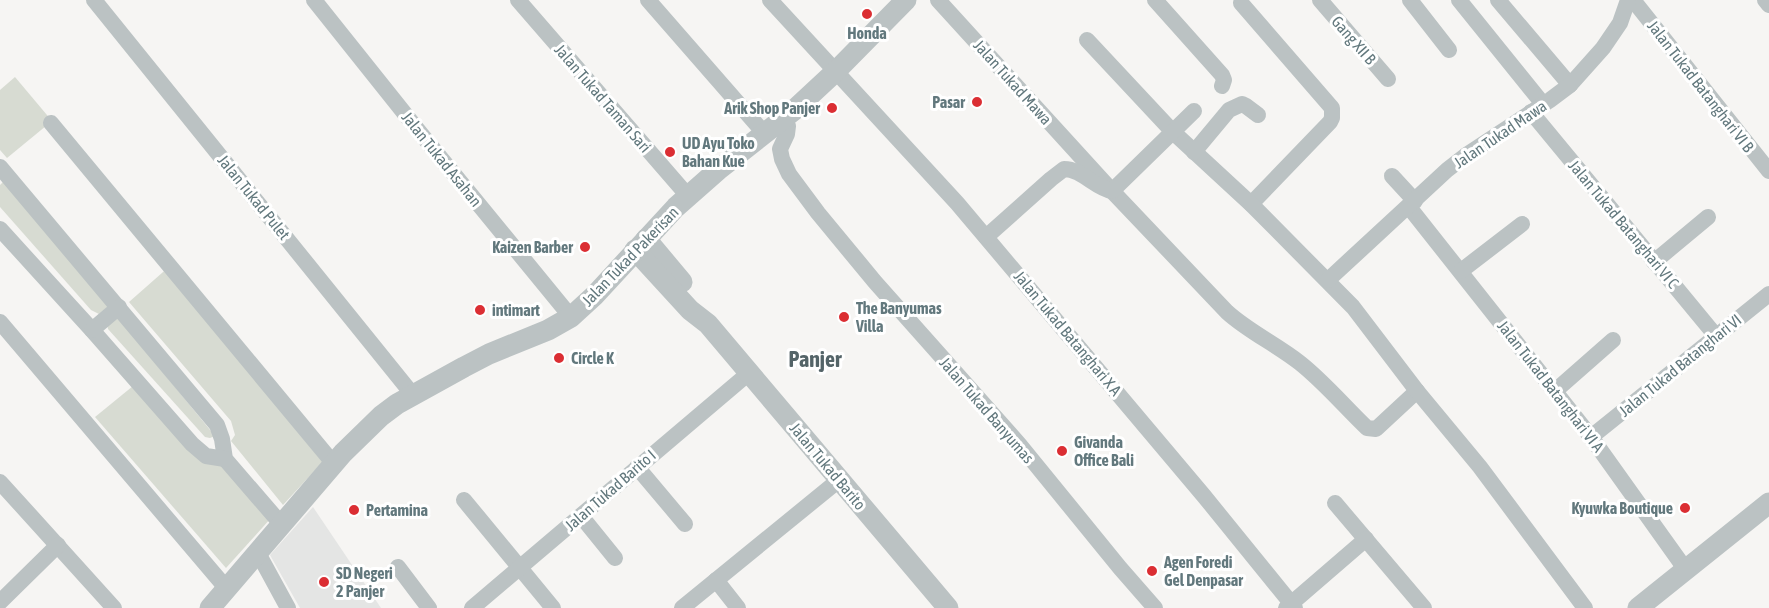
<svg xmlns="http://www.w3.org/2000/svg" width="1769" height="608" font-family="'Asap Condensed',sans-serif">
	<style>
		.built { fill: #e4e5e4 }
		.grass { fill: #d7dbd2 }
		.lines { fill: none; stroke-linecap: round; stroke-linejoin: round }
		.minor { stroke: #bbc2c3; stroke-width: 16 }
		.tertiary { stroke: #bbc2c3; stroke-width: 21 }
		.poi-dot { fill: #db2e33; stroke: #fff; stroke-width: 2 }
		.labels { text-anchor: middle; stroke-width: 6; stroke-linejoin: round; paint-order: stroke }
		.poi-label { font-size: 16px; font-weight: bold; fill: #62787d; stroke: #fff; text-anchor: start }
		.street-label { font-size: 16px; fill: #62787d; stroke: #fff }
		.district-label { font-size: 22px; font-weight: bold; fill: #546468; stroke: #fff }
	</style>
	<rect width="100%" height="100%" fill="#f6f5f3"/>
	<!-- built -->
	<polygon class="built" points="313,507 381,608 300,608 270,555"/>
	<!-- grass -->
	<g class="grass">
		<polygon points="15,77 52,121 7,158 0,150 0,90"/>
		<polygon points="4,181 111,304 99,314 91,310 0,207 0,185"/>
		<polygon points="171,265 328,456 283,505 231,441 235,435 231,421 129,302"/>
		<polygon points="117,316 215,436 210,438 205,437 108,329 107,324"/>
		<polygon points="133,386 216,457 271,518 226,568 95,417"/>
	</g>
	<g class="lines">
		<!-- minor -->
		<g class="minor">
			<polyline points="94,0 413,395"/>
			<polyline points="314,0 417,129 571,317"/>
			<polyline points="518,0 688,196"/>
			<polyline points="648,0 765,134"/>
			<polyline points="770,0 957,203 1204,496 1295,608"/>
			<path d="M938,0L1112,191L1227,312C1249,332 1276,344 1300,363C1324,382 1345,407 1367,428L1376,429L1417,391"/>
			<polyline points="1155,0 1222,75 1224,80 1222,86"/>
			<polyline points="1320,0 1388,79"/>
			<polyline points="1410,0 1449,50"/>
			<polyline points="1459,0 1543,104"/>
			<polyline points="1498,0 1570,85"/>
			<polyline points="1633,0 1769,171"/>
			<polyline points="1765,0 1769,5"/>
			<polyline points="1241,3 1332,108 1332,118 1330,122 1251,204"/>
			<polyline points="1087,40 1173,132 1251,204 1353,307 1417,391 1480,467 1585,608"/>
			<polyline points="1531,112 1716,336"/>
			<polyline points="784,119 788,126 787,134 780,149 782,159 789,174 818,213 875,282 1019,444 1120,568 1155,608"/>
			<polyline points="51,123 334,464"/>
			<polyline points="1194,152 1229,110 1242,104 1246,106 1258,115"/>
			<polyline points="0,167 217,425 222,439 225,459 282,525"/>
			<polyline points="1392,176 1415,201"/>
			<polyline points="1409,207 1591,437 1686,570"/>
			<polyline points="0,229 92,330 192,444 206,456 225,459"/>
			<path d="M986,237L1051,179L1064,169C1082,169 1095,188 1112,191L1194,111"/>
			<polyline points="1654,262 1708,217"/>
			<polyline points="1461,271 1522,224"/>
			<polyline points="1328,280 1447,170 1465,156 1550,100 1570,85 1603,48 1620,23 1628,0"/>
			<polyline points="0,322 227,589"/>
			<polyline points="92,330 119,307"/>
			<polyline points="1555,391 1613,340"/>
			<polyline points="1591,437 1769,294"/>
			<polyline points="637,467 685,524"/>
			<polyline points="0,482 114,608"/>
			<polyline points="464,500 553,608"/>
			<polyline points="1335,503 1424,608"/>
			<polyline points="581,516 615,558"/>
			<polyline points="258,553 288,608"/>
			<polyline points="398,567 429,608"/>
			<polyline points="716,580 738,608"/>
			<polyline points="0,602 58,545"/>
			<polyline points="472,608 749,373"/>
			<polyline points="682,608 839,480"/>
			<polyline points="1286,608 1366,539"/>
		</g>
		<!-- tertiary -->
		<g class="tertiary">
			<polyline points="646,239 682,282"/>
			<polyline points="635,250 690,310 708,324 948,608"/>
			<polyline points="210,608 343,453 381,416 397,404 464,367 489,354 548,330 571,317 595,295 676,207 718,170 793,111 835,72 906,0"/>
			<polyline points="1638,608 1769,503"/>
		</g>
	</g>
	<!-- markers -->
	<g class="poi-dot">
		<circle cx="867" cy="14" r="6"/>
		<circle cx="977" cy="102" r="6"/>
		<circle cx="832" cy="108" r="6"/>
		<circle cx="670" cy="152" r="6"/>
		<circle cx="585" cy="247" r="6"/>
		<circle cx="480" cy="310" r="6"/>
		<circle cx="844" cy="317" r="6"/>
		<circle cx="559" cy="358" r="6"/>
		<circle cx="1062" cy="451" r="6"/>
		<circle cx="1685" cy="508" r="6"/>
		<circle cx="354" cy="510" r="6"/>
		<circle cx="1152" cy="571" r="6"/>
		<circle cx="324" cy="582" r="6"/>
	</g>
	<g class="labels">
		<!-- poi labels -->
		<g class="poi-label">
			<text x="867" y="39" text-anchor="middle">Honda</text>
			<text x="965" y="108" text-anchor="end">Pasar</text>
			<text x="820" y="114" text-anchor="end">Arik Shop Panjer</text>
			<text x="682" y="149">UD Ayu Toko<tspan x="682" dy="18">Bahan Kue</tspan></text>
			<text x="573" y="253" text-anchor="end">Kaizen Barber</text>
			<text x="856" y="314">The Banyumas<tspan x="856" dy="18">Villa</tspan></text>
			<text x="492" y="316">intimart</text>
			<text x="571" y="364">Circle K</text>
			<text x="1074" y="448">Givanda<tspan x="1074" dy="18">Office Bali</tspan></text>
			<text x="1673" y="514" text-anchor="end">Kyuwka Boutique</text>
			<text x="366" y="516">Pertamina</text>
			<text x="1164" y="568">Agen Foredi<tspan x="1164" dy="18">Gel Denpasar</tspan></text>
			<text x="336" y="579">SD Negeri<tspan x="336" dy="18">2 Panjer</tspan></text>
		</g>
		<!-- street labels -->
		<g class="street-label">
			<text transform="translate(1354 40) rotate(49)" y="6">Gang XII B</text>
			<text transform="translate(1013 82) rotate(48)" y="6">Jalan Tukad Mawa</text>
			<text transform="translate(1701 86) rotate(52)" y="6">Jalan Tukad Batanghari VI B</text>
			<text transform="translate(603 98) rotate(49)" y="6">Jalan Tukad Taman Sari</text>
			<text transform="translate(1500 134) rotate(-34)" y="6">Jalan Tukad Mawa</text>
			<text transform="translate(442 159) rotate(51)" y="6">Jalan Tukad Asahan</text>
			<text transform="translate(254 197) rotate(51)" y="6">Jalan Tukad Pulet</text>
			<text transform="translate(1624 224) rotate(50)" y="6">Jalan Tukad Batanghari VI C</text>
			<text transform="translate(630 256) rotate(-46)" y="6">Jalan Tukad Pakerisan</text>
			<text transform="translate(1068 333) rotate(50)" y="6">Jalan Tukad Batanghari X A</text>
			<text transform="translate(1680 365) rotate(-39)" y="6">Jalan Tukad Batanghari VI</text>
			<text transform="translate(1551 386) rotate(52)" y="6">Jalan Tukad Batanghari VI A</text>
			<text transform="translate(987 410) rotate(49)" y="6">Jalan Tukad Banyumas</text>
			<text transform="translate(828 466) rotate(50)" y="6">Jalan Tukad Barito</text>
			<text transform="translate(610 490) rotate(-41)" y="6">Jalan Tukad Barito I</text>
		</g>
		<!-- district labels -->
		<g class="district-label">
			<text x="815" y="367">Panjer</text>
		</g>
	</g>
</svg>
